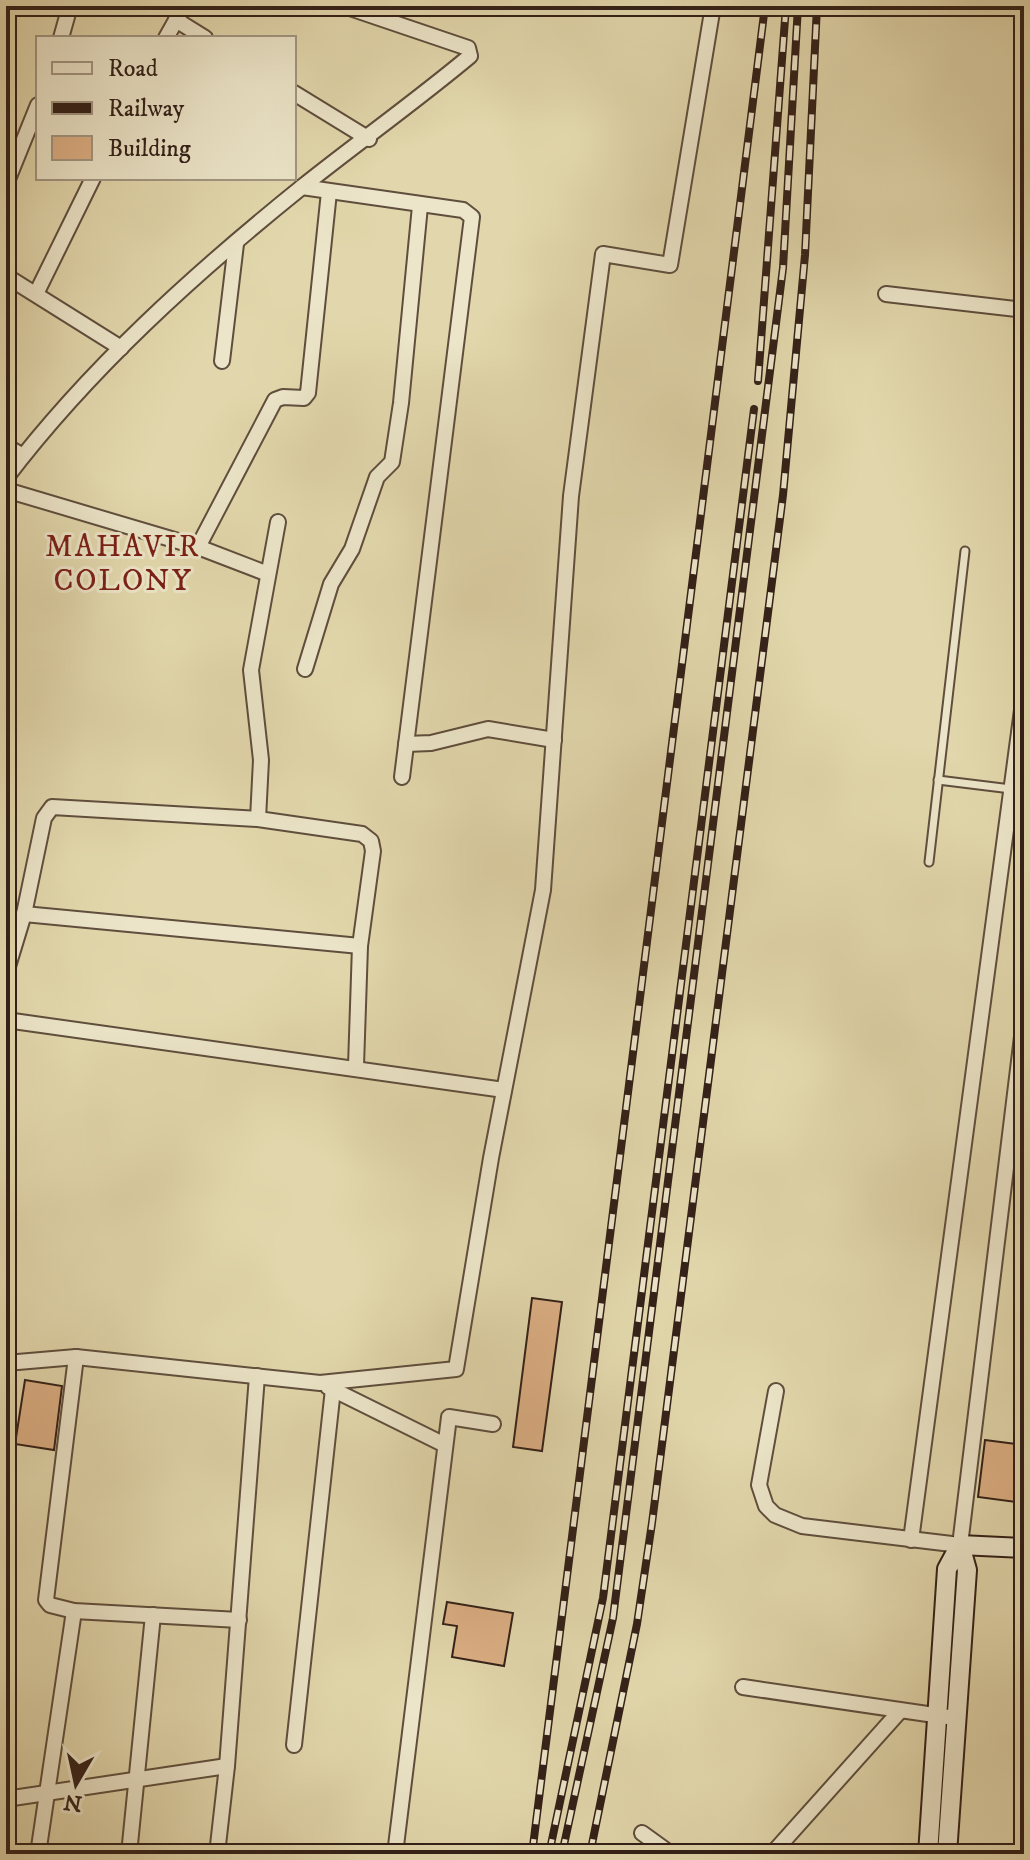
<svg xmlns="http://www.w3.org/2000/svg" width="1030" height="1860" font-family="'IM FELL DW Pica',serif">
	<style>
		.building { fill: #dcaf84; stroke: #332018; stroke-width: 2 }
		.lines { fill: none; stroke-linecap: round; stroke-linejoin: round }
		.lane-casing { stroke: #5f4e3d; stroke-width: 11 }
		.street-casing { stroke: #5f4e3d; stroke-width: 18 }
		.secondary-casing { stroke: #332018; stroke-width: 22 }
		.lane { stroke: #ece5c9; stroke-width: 7 }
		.street { stroke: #ece5c9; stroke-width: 14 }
		.secondary { stroke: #ece5c9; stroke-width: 18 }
		.rail-casing { stroke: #332018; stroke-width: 8 }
		.rail { stroke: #ece5c9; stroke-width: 5; stroke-dasharray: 15; stroke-linecap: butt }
		.labels { text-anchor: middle; stroke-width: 6; stroke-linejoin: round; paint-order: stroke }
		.neighbourhood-label { font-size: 30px; letter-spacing: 2px; fill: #7a1f14; stroke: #ece5c9 }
	</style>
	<rect width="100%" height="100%" fill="#e2d7ac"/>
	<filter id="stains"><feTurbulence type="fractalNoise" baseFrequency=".0025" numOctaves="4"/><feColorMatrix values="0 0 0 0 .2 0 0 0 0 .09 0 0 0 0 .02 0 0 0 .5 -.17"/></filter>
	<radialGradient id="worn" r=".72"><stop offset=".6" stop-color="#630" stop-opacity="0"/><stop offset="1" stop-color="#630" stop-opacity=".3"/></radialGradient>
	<!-- building -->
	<g class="building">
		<polygon points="532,1298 562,1302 542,1451 513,1447"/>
		<polygon points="25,1380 62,1386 54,1450 15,1444"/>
		<polygon points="985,1440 1024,1445 1024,1503 978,1497"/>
		<polygon points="447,1602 513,1613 504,1666 452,1657 457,1626 443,1624"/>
	</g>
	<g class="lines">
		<!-- lane casing -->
		<g class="lane-casing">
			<g id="lane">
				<polyline points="938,780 1011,789"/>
				<polyline points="929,862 965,551"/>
			</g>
		</g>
		<!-- street casing -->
		<g class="street-casing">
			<g id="street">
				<polyline points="176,20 205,38"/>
				<polyline points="61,38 70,6"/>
				<polyline points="166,38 184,6"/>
				<polyline points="294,93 369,139"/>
				<polyline points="6,184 38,105"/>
				<polyline points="302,187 463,210 472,217 402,777"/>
				<polyline points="6,276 121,348"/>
				<polyline points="36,294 93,178"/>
				<polyline points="886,294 1024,310"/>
				<polyline points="222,361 236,244"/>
				<polyline points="6,446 23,456"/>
				<path d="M6,478C89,369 194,274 302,187C357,143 415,102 470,56L468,48L344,6"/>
				<polyline points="6,490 198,547 268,574"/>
				<polyline points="198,547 275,400 283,397 304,398 308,393 329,192"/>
				<polyline points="305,669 331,584 352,549 377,477 392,462 401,403 420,206"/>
				<polyline points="406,744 431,743 488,729 554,740"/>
				<polyline points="258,819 261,760 251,670 278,522"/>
				<polyline points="24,914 360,946"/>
				<polyline points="6,973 24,914 44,818 52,807 258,819 362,834 371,841 373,851 360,946 356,1066"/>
				<polyline points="6,1020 504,1090"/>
				<polyline points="76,1357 46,1600 50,1605 74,1611 239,1620"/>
				<polyline points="6,1363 76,1357 320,1383 456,1369 491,1158 543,890 571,496 603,254 670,265 713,6"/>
				<polyline points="328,1387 445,1445"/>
				<polyline points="776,1391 759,1485 766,1506 775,1515 802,1526 960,1545 1024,1020"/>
				<polyline points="911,1540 1024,695"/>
				<polyline points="743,1687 948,1717"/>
				<polyline points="294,1745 333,1389"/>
				<polyline points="6,1799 227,1766"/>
				<polyline points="642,1833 671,1854"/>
				<polyline points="38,1854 74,1611"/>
				<polyline points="129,1854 153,1615"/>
				<polyline points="217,1854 227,1766 257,1376"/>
				<polyline points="395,1854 449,1417 493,1424"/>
				<polyline points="772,1854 900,1711"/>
			</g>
		</g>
		<!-- secondary casing -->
		<g class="secondary-casing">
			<g id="secondary">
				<polyline points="960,1545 1024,1548"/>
				<polyline points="928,1854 947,1569 960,1545"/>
				<polyline points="947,1854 967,1570 960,1545"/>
			</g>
		</g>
		<!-- lane -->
		<use href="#lane" class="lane"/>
		<!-- street -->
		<use href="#street" class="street"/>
		<!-- secondary -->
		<use href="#secondary" class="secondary"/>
		<!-- rail casing -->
		<g class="rail-casing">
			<g id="rail">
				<polyline points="758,381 786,6"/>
				<polyline points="532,1854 765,6"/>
				<polyline points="549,1854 603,1598 754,409"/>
				<polyline points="562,1854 613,1618 783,268 798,6"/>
				<polyline points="590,1854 637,1624 652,1523 783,495 805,255 817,6"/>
			</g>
		</g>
		<!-- rail -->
		<use href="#rail" class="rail"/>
	</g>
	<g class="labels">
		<!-- neighbourhood labels -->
		<g class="neighbourhood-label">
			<text x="123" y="556">MAHAVIR<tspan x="123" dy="34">COLONY</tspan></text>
		</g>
	</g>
	<!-- margin -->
	<rect width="1030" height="1860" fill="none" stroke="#e2d7ac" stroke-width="32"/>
	<rect x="8" y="8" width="1014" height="1844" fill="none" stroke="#332018" stroke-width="4"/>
	<rect x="16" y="16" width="998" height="1828" fill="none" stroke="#332018" stroke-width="2"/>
	<!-- legend -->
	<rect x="36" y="36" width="260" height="144" fill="#ece5c9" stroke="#a29682" stroke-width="2"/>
	<rect x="52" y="62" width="40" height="12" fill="#ece5c9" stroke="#a29682" stroke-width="2"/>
	<text x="108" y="76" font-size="24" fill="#332018">Road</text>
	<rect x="52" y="102" width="40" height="12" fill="#332018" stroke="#a29682" stroke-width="2"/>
	<text x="108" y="116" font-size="24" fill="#332018">Railway</text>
	<rect x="52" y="136" width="40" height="24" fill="#dcaf84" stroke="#a29682" stroke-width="2"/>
	<text x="108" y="156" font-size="24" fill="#332018">Building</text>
	<!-- north arrow -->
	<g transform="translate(76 1784) rotate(189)" stroke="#ece5c9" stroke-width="6" paint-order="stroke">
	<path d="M0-6L14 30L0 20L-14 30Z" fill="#332018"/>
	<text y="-12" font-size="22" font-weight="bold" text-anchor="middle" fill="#332018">N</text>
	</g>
	<rect width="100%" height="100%" filter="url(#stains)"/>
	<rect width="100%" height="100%" fill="url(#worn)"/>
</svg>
